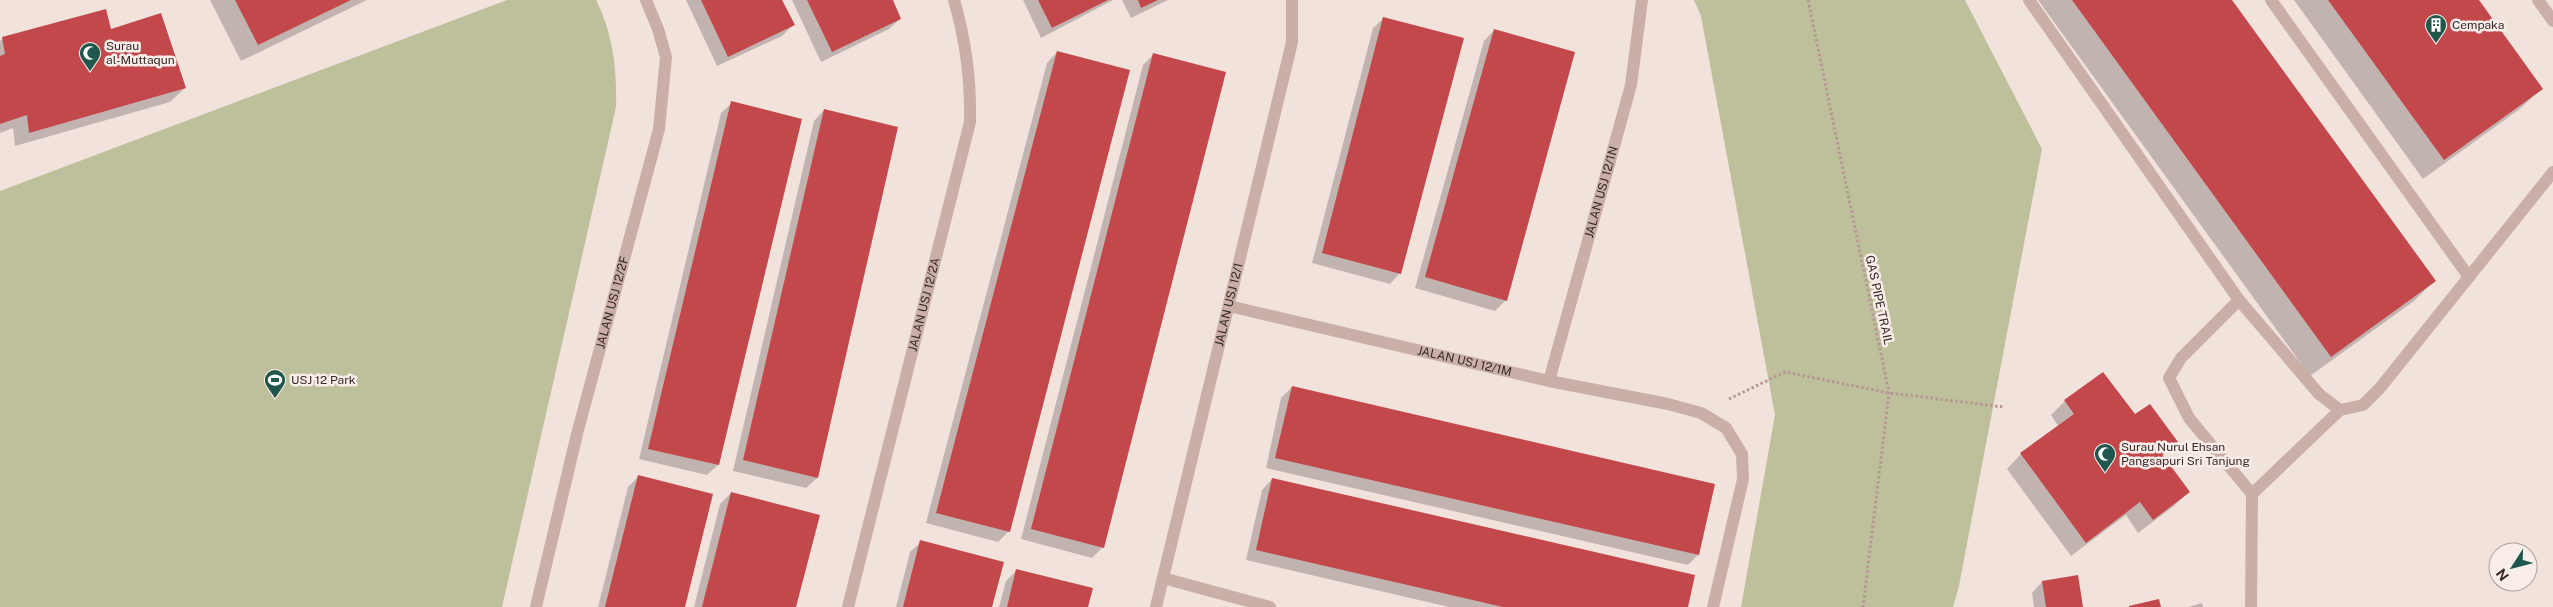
<svg xmlns="http://www.w3.org/2000/svg" width="2553" height="607" font-family="'Public Sans',sans-serif">
	<style>
		.green { fill: #bec09c }
		.shadow { fill: #0003 }
		.building { fill: #c3484b }
		.lines { fill: none; stroke-linecap: round; stroke-linejoin: round }
		.path { stroke: #b59892; stroke-width: 3; stroke-dasharray: 2.5 2.5; stroke-linecap: butt }
		.minor { stroke: #c9afa8; stroke-width: 12 }
		.labels { text-anchor: middle; stroke-width: 5; stroke-linejoin: round; paint-order: stroke }
		.poi-label { font-size: 12px; fill: #362928; stroke: #f9ede9; text-anchor: start }
		.street-label { font-size: 12px; fill: #362928; stroke: #f9ede9 }
	</style>
	<rect width="100%" height="100%" fill="#f2e2dc"/>
	<!-- green -->
	<g class="green">
		<path d="M507,0H596C613,33 617,70 616,107L502,607H0V191Z"/>
		<polygon points="1694,0 1965,0 2042,149 1959,586 1953,607 1741,607 1775,415 1701,16"/>
	</g>
	<!-- shadow -->
	<g class="shadow">
		<polygon points="210,0 367,0 241,61"/>
		<polygon points="686,0 781,0 793,25 782,36 717,66"/>
		<polygon points="792,0 891,0 900,19 889,29 821,62"/>
		<polygon points="1023,0 1113,0 1041,38"/>
		<polygon points="1122,0 1168,0 1131,18"/>
		<polygon points="2038,0 2231,0 2434,281 2414,301 2310,376"/>
		<polygon points="2294,0 2477,0 2541,89 2521,108 2423,179"/>
		<polygon points="1384,18 1400,273 1390,284 1312,263 1373,28"/>
		<polygon points="110,30 185,88 170,102 15,146 13,128 0,133 0,41 3,39"/>
		<polygon points="1494,30 1506,300 1495,311 1415,288 1484,41"/>
		<polygon points="1057,52 1128,71 1008,532 998,542 926,523 1047,63"/>
		<polygon points="1154,54 1103,547 1092,558 1021,539 1143,65"/>
		<polygon points="732,103 800,120 718,465 707,475 639,459 721,113"/>
		<polygon points="824,110 817,478 806,488 733,471 814,121"/>
		<polygon points="2103,374 2135,416 2176,442 2162,456 2188,492 2174,506 2138,533 2126,515 2071,556 2007,469 2021,454 2059,427 2051,415 2065,401"/>
		<polygon points="1292,387 1698,555 1688,565 1266,468 1281,398"/>
		<polygon points="639,476 683,607 598,607 628,487"/>
		<polygon points="1272,479 1686,607 1449,607 1246,560 1262,490"/>
		<polygon points="731,493 795,607 694,607 720,504"/>
		<polygon points="921,542 991,607 896,607 910,552"/>
		<polygon points="1017,570 1087,607 999,607 1006,581"/>
		<polygon points="2042,582 2082,607 2034,607 2032,593"/>
		<polygon points="2202,603 2203,607 2188,607"/>
	</g>
	<!-- building -->
	<g class="building">
		<polygon points="235,0 351,0 258,45"/>
		<polygon points="701,0 782,0 795,25 728,57"/>
		<polygon points="807,0 893,0 901,19 832,52"/>
		<polygon points="1038,0 1108,0 1052,28"/>
		<polygon points="1138,0 1158,0 1141,8"/>
		<polygon points="2072,0 2232,0 2436,281 2331,357"/>
		<polygon points="2328,0 2479,0 2543,89 2444,160"/>
		<polygon points="106,9 111,29 161,13 186,88 29,133 27,115 0,124 0,56 5,54 2,37"/>
		<polygon points="1383,17 1464,38 1401,274 1322,253"/>
		<polygon points="1494,29 1575,52 1507,301 1425,277"/>
		<polygon points="1057,51 1130,70 1010,532 936,513"/>
		<polygon points="1153,53 1226,72 1104,548 1031,529"/>
		<polygon points="731,101 802,119 719,465 648,449"/>
		<polygon points="824,109 898,127 818,478 743,460"/>
		<polygon points="2103,372 2135,414 2150,404 2178,442 2162,454 2190,492 2153,520 2140,502 2086,543 2020,453 2074,414 2064,400"/>
		<polygon points="1292,386 1715,484 1699,555 1275,458"/>
		<polygon points="638,475 713,494 685,607 605,607"/>
		<polygon points="1272,478 1695,575 1688,607 1503,607 1256,550"/>
		<polygon points="731,492 820,515 796,607 702,607"/>
		<polygon points="920,540 1004,562 992,607 903,607"/>
		<polygon points="1016,569 1093,588 1088,607 1007,607"/>
		<polygon points="2078,575 2083,607 2046,607 2042,581"/>
		<polygon points="2159,599 2161,607 2129,607 2129,606"/>
	</g>
	<g class="lines">
		<!-- path -->
		<g class="path">
			<polyline points="1808,0 1889,393 1863,607"/>
			<polyline points="1729,399 1785,372 1889,393 2004,407"/>
		</g>
		<!-- minor -->
		<g class="minor">
			<polyline points="2029,0 2239,300 2319,394 2340,410 2363,405 2380,388 2553,172"/>
			<polyline points="2271,0 2469,277"/>
			<polyline points="2538,0 2553,21"/>
			<polyline points="2239,300 2181,358 2169,378 2189,418 2252,494 2251,607"/>
			<path id="s1" d="M1229,306L1549,381L1668,404L1701,413L1726,428L1742,454L1743,479L1713,607"/>
			<path id="s2" d="M1549,381L1631,85L1642,0"/>
			<polyline points="2252,494 2340,410"/>
			<polyline points="1163,578 1270,607"/>
			<path id="s3" d="M536,607L577,434L659,129L666,57L658,29L646,0"/>
			<path id="s4" d="M848,607L970,122C971,79 966,41 954,0"/>
			<path id="s5" d="M1156,607L1292,42V0"/>
		</g>
	</g>
	<!-- icons -->
	<defs>
		<g id="building-pin" transform="scale(1.125)"><path d="M0 17L-7.5 6A9.5 9.5 0 1 1 7.5 6Z" fill="#1f574c" stroke="#f9ede9"/><path d="M-4-6H4V6H1V3H-1V6H-4ZM-2.5-4.3h1.7v1.8h-1.7ZM.8-4.3h1.7v1.8H.8ZM-2.5-1h1.7V.8h-1.7ZM.8-1h1.7V.8H.8Z" fill="#fff"/></g>
		<g id="mosque-pin" transform="scale(1.125)"><path d="M0 17L-7.5 6A9.5 9.5 0 1 1 7.5 6Z" fill="#1f574c" stroke="#f9ede9"/><path d="M3.5-4.9A6 6 0 1 0 3.5 4.9A5 5 0 1 1 3.5-4.9Z" fill="#fff"/></g>
		<g id="stadium-pin" transform="scale(1.125)"><path d="M0 17L-7.5 6A9.5 9.5 0 1 1 7.5 6Z" fill="#1f574c" stroke="#f9ede9"/><path d="M0-5a6.5 5 0 1 0 0 10a6.5 5 0 1 0 0-10ZM-3.5-1.8h7v3.6h-7Z" fill="#fff"/></g>
	</defs>
	<g fill-rule="evenodd">
		<use href="#building-pin" x="2436" y="25"/>
		<use href="#mosque-pin" x="90" y="53"/>
		<use href="#stadium-pin" x="275" y="380"/>
		<use href="#mosque-pin" x="2105" y="454"/>
	</g>
	<g class="labels">
		<!-- poi labels -->
		<g class="poi-label">
			<text x="2452" y="29">Cempaka</text>
			<text x="106" y="50">Surau<tspan x="106" dy="14">al-Muttaqun</tspan></text>
			<text x="291" y="384">USJ 12 Park</text>
			<text x="2121" y="451">Surau Nurul Ehsan<tspan x="2121" dy="14">Pangsapuri Sri Tanjung</tspan></text>
		</g>
		<!-- street labels -->
		<g class="street-label">
			<text dy="4" stroke="none"><textPath href="#s2" startOffset="196">JALAN USJ 12/1N</textPath></text>
			<text transform="translate(1879 300) rotate(78)" y="4">GAS PIPE TRAIL</text>
			<text dy="4" stroke="none"><textPath href="#s3" startOffset="314">JALAN USJ 12/2F</textPath></text>
			<text dy="4" stroke="none"><textPath href="#s4" startOffset="312">JALAN USJ 12/2A</textPath></text>
			<text dy="4" stroke="none"><textPath href="#s5" startOffset="311">JALAN USJ 12/1</textPath></text>
			<text dy="4" stroke="none"><textPath href="#s1" startOffset="242">JALAN USJ 12/1M</textPath></text>
		</g>
	</g>
	<!-- north arrow -->
	<g transform="translate(2513 567) rotate(234)"><circle r="24" fill="#f9ede9" stroke="#ab9f9c"/>
	<path d="M0-4L9 19L0 12L-9 19Z" fill="#1f574c"/>
	<text y="-8" font-size="14" font-weight="bold" text-anchor="middle" fill="#362928">N</text>
	</g>
</svg>
